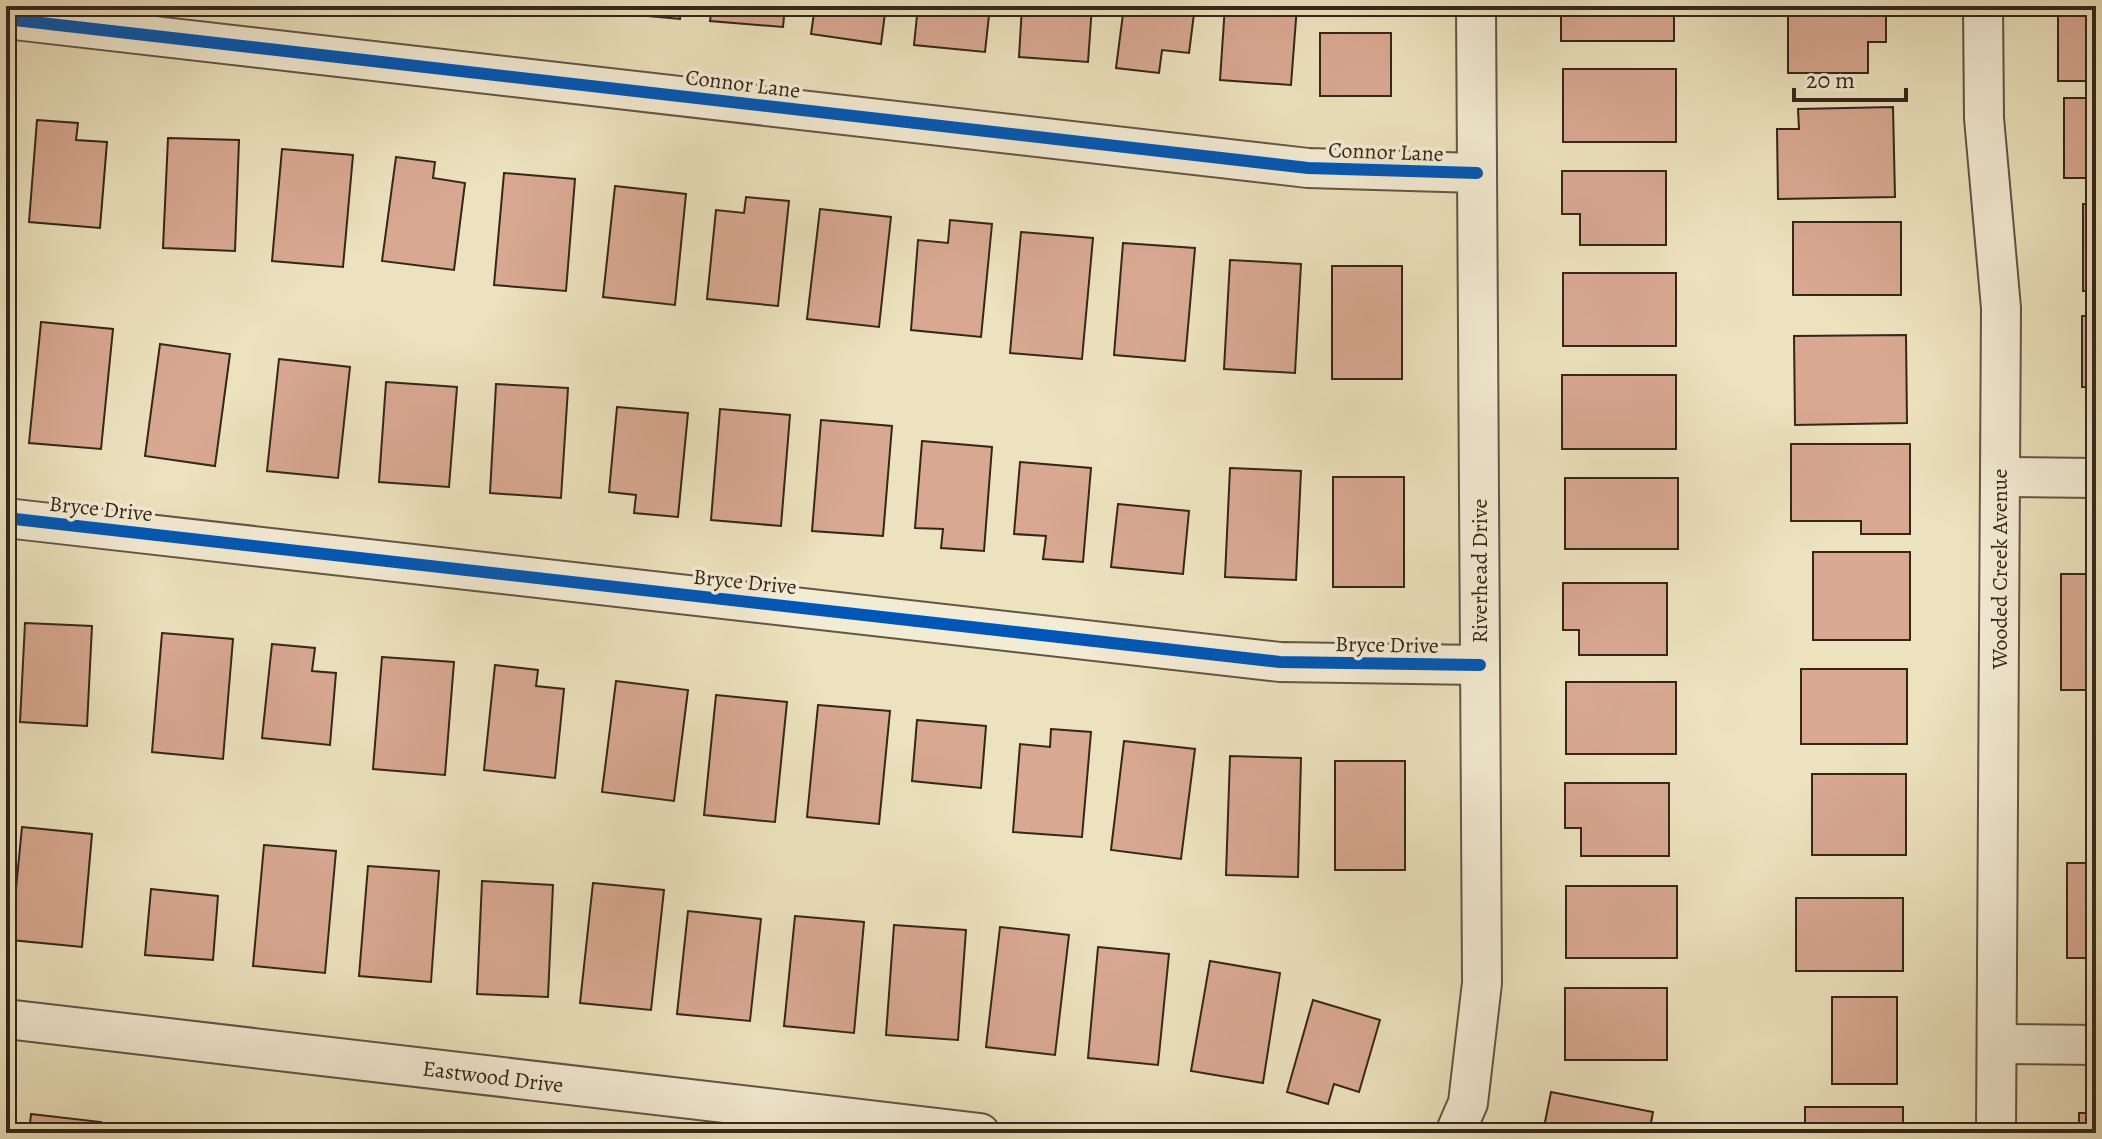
<svg xmlns="http://www.w3.org/2000/svg" width="2102" height="1139" font-family="Alegreya,serif">
	<style>
		.building { fill: #d8a891; stroke: #35261c; stroke-width: 2 }
		.lines { fill: none; stroke-linecap: round; stroke-linejoin: round }
		.minor-casing { stroke: #635544; stroke-width: 42 }
		.minor { stroke: #f3ecd4; stroke-width: 38 }
		.cycleway-casing { stroke: #f3ecd4; stroke-width: 17 }
		.cycleway { stroke: #0057b8; stroke-width: 12 }
		.labels { text-anchor: middle; stroke-width: 7; stroke-linejoin: round; paint-order: stroke }
		.street-label { font-size: 22px; fill: #35261c; stroke: #f3ecd4 }
	</style>
	<rect width="100%" height="100%" fill="#ece2bd"/>
	<filter id="stains"><feTurbulence type="fractalNoise" baseFrequency=".0025" numOctaves="4"/><feColorMatrix values="0 0 0 0 .2 0 0 0 0 .09 0 0 0 0 .02 0 0 0 .5 -.17"/></filter>
	<radialGradient id="worn" r=".72"><stop offset=".6" stop-color="#630" stop-opacity="0"/><stop offset="1" stop-color="#630" stop-opacity=".3"/></radialGradient>
	<!-- building -->
	<g class="building">
		<polygon points="638,6 681,6 680,19 638,15"/>
		<polygon points="712,6 785,6 783,27 710,21"/>
		<polygon points="815,6 886,6 881,44 811,34"/>
		<polygon points="918,6 990,6 985,52 914,45"/>
		<polygon points="1022,6 1092,6 1088,62 1019,57"/>
		<polygon points="1124,6 1195,6 1189,53 1162,50 1159,73 1116,68"/>
		<polygon points="1225,6 1297,6 1291,85 1220,80"/>
		<rect x="1561" y="6" width="113" height="35"/>
		<polygon points="1788,6 1886,6 1886,42 1868,42 1868,73 1788,73"/>
		<rect x="2058" y="6" width="38" height="75"/>
		<rect x="1320" y="33" width="71" height="63"/>
		<rect x="1563" y="69" width="113" height="73"/>
		<rect x="2064" y="98" width="32" height="80"/>
		<polygon points="1893,107 1895,197 1778,199 1777,129 1799,129 1798,109"/>
		<polygon points="6,116 12,116 6,204"/>
		<polygon points="37,120 78,123 76,140 107,142 100,228 29,222"/>
		<polygon points="168,138 239,140 235,251 163,248"/>
		<polygon points="282,149 353,155 343,267 272,261"/>
		<polygon points="396,157 435,162 433,178 465,183 454,270 382,261"/>
		<polygon points="1562,171 1666,171 1666,245 1580,245 1580,214 1562,214"/>
		<polygon points="504,173 575,179 566,291 494,285"/>
		<polygon points="615,186 686,194 675,305 603,297"/>
		<polygon points="746,197 789,201 778,306 707,299 716,210 744,213"/>
		<rect x="2083" y="204" width="13" height="87"/>
		<polygon points="820,209 891,217 879,327 807,319"/>
		<polygon points="950,220 992,224 981,337 911,330 918,240 948,243"/>
		<rect x="1793" y="222" width="108" height="73"/>
		<polygon points="1021,232 1093,238 1082,359 1010,353"/>
		<polygon points="1123,243 1195,248 1185,361 1114,355"/>
		<polygon points="1230,260 1301,264 1295,373 1224,369"/>
		<rect x="1332" y="266" width="70" height="113"/>
		<rect x="1563" y="273" width="113" height="73"/>
		<rect x="2082" y="316" width="14" height="71"/>
		<polygon points="41,322 113,329 101,449 29,443"/>
		<polygon points="1906,335 1907,423 1795,425 1794,336"/>
		<polygon points="160,344 230,354 215,466 145,456"/>
		<polygon points="279,359 350,367 338,478 267,471"/>
		<rect x="1562" y="375" width="114" height="74"/>
		<polygon points="386,382 457,387 449,487 379,482"/>
		<polygon points="496,384 568,388 561,498 490,493"/>
		<polygon points="617,407 688,413 678,517 634,513 636,495 609,492"/>
		<polygon points="720,409 790,415 781,526 711,520"/>
		<polygon points="821,420 892,426 883,536 812,531"/>
		<polygon points="922,441 992,447 984,551 941,548 943,529 915,528"/>
		<polygon points="1791,444 1910,444 1910,534 1861,534 1861,521 1791,521"/>
		<polygon points="1020,462 1091,468 1083,562 1043,559 1046,536 1014,534"/>
		<polygon points="1230,468 1301,471 1296,580 1225,577"/>
		<rect x="1333" y="477" width="71" height="110"/>
		<rect x="1565" y="478" width="113" height="71"/>
		<polygon points="1118,504 1189,511 1183,574 1111,567"/>
		<rect x="1813" y="552" width="97" height="88"/>
		<rect x="2061" y="574" width="35" height="116"/>
		<polygon points="1563,583 1667,583 1667,655 1579,655 1579,630 1563,630"/>
		<polygon points="25,623 92,626 87,726 20,722"/>
		<polygon points="162,633 233,639 223,759 152,752"/>
		<polygon points="272,644 315,648 312,671 336,673 330,745 262,738"/>
		<polygon points="382,657 454,662 445,775 373,769"/>
		<polygon points="495,665 538,670 536,686 564,689 555,778 484,770"/>
		<rect x="1801" y="669" width="106" height="75"/>
		<polygon points="616,681 688,690 674,801 602,792"/>
		<rect x="1566" y="682" width="110" height="72"/>
		<polygon points="716,695 787,702 775,822 704,815"/>
		<polygon points="818,705 890,711 879,824 807,817"/>
		<polygon points="917,720 986,726 981,788 912,781"/>
		<polygon points="1051,729 1091,732 1082,837 1013,832 1020,744 1050,747"/>
		<polygon points="1124,741 1195,749 1181,859 1111,850"/>
		<polygon points="1230,756 1301,758 1298,877 1226,875"/>
		<rect x="1335" y="761" width="70" height="109"/>
		<rect x="1812" y="774" width="94" height="81"/>
		<polygon points="1565,783 1669,783 1669,856 1581,856 1581,828 1565,828"/>
		<polygon points="22,827 92,834 82,947 11,940"/>
		<polygon points="264,845 336,851 325,973 253,966"/>
		<rect x="2067" y="863" width="29" height="95"/>
		<polygon points="368,866 439,871 431,982 359,976"/>
		<polygon points="482,881 553,885 548,997 477,994"/>
		<polygon points="593,883 664,890 651,1010 580,1003"/>
		<rect x="1566" y="886" width="111" height="72"/>
		<polygon points="151,889 218,896 213,960 145,955"/>
		<rect x="1796" y="898" width="107" height="73"/>
		<polygon points="688,911 761,919 750,1021 677,1014"/>
		<polygon points="795,916 864,922 854,1033 784,1026"/>
		<polygon points="894,925 966,930 958,1040 886,1035"/>
		<polygon points="1000,927 1069,935 1055,1055 986,1047"/>
		<polygon points="1098,947 1169,954 1158,1065 1088,1058"/>
		<polygon points="1210,961 1280,973 1263,1083 1191,1071"/>
		<rect x="1565" y="988" width="102" height="72"/>
		<rect x="1832" y="997" width="65" height="87"/>
		<polygon points="1313,1000 1380,1020 1359,1092 1334,1084 1328,1104 1287,1092"/>
		<polygon points="1551,1092 1653,1112 1649,1133 1543,1132"/>
		<rect x="1805" y="1107" width="98" height="26"/>
		<rect x="2079" y="1113" width="17" height="20"/>
		<polygon points="31,1114 101,1122 99,1133 29,1133"/>
		<polygon points="166,1128 206,1133 165,1133"/>
	</g>
	<g class="lines">
		<!-- minor casing -->
		<g class="minor-casing">
			<g id="minor">
				<polyline points="1983,6 1984,118 2001,308 1996,1133"/>
				<polyline points="6,19 1308,168 1477,173"/>
				<polyline points="2000,477 2096,478"/>
				<polyline points="6,518 1280,662 1480,665"/>
				<polyline points="6,1019 980,1133"/>
				<polyline points="1997,1044 2096,1045"/>
				<polyline points="1455,1133 1468,1103 1482,983 1476,6"/>
			</g>
		</g>
		<!-- minor -->
		<use href="#minor" class="minor"/>
		<!-- cycleway casing -->
		<g class="cycleway-casing">
			<g id="cycleway">
				<polyline points="6,19 1308,168 1477,173"/>
				<polyline points="6,518 1280,662 1480,665"/>
			</g>
		</g>
		<!-- cycleway -->
		<use href="#cycleway" class="cycleway"/>
	</g>
	<g class="labels">
		<!-- street labels -->
		<g class="street-label">
			<text transform="translate(743 83) rotate(7)" y="8">Connor Lane</text>
			<text transform="translate(1386 151) rotate(2)" y="8">Connor Lane</text>
			<text transform="translate(101 508) rotate(6)" y="8">Bryce Drive</text>
			<text transform="translate(1999 569) rotate(-90)" y="8">Wooded Creek Avenue</text>
			<text transform="translate(1479 571) rotate(-90)" y="8">Riverhead Drive</text>
			<text transform="translate(745 581) rotate(6)" y="8">Bryce Drive</text>
			<text transform="translate(1387 644) rotate(1)" y="8">Bryce Drive</text>
			<text transform="translate(493 1076) rotate(7)" y="8">Eastwood Drive</text>
		</g>
	</g>
	<!-- margin -->
	<rect width="2102" height="1139" fill="none" stroke="#ece2bd" stroke-width="32"/>
	<rect x="8" y="8" width="2086" height="1123" fill="none" stroke="#35261c" stroke-width="4"/>
	<rect x="16" y="16" width="2070" height="1107" fill="none" stroke="#35261c" stroke-width="2"/>
	<!-- scale -->
	<path d="M1794 88v12h112v-12" fill="none" stroke="#35261c" stroke-width="4"/>
	<text x="1806" y="88" font-size="24" fill="#35261c" stroke="#f3ecd4" stroke-width="6" paint-order="stroke">20 m</text>
	<rect width="100%" height="100%" filter="url(#stains)"/>
	<rect width="100%" height="100%" fill="url(#worn)"/>
</svg>
